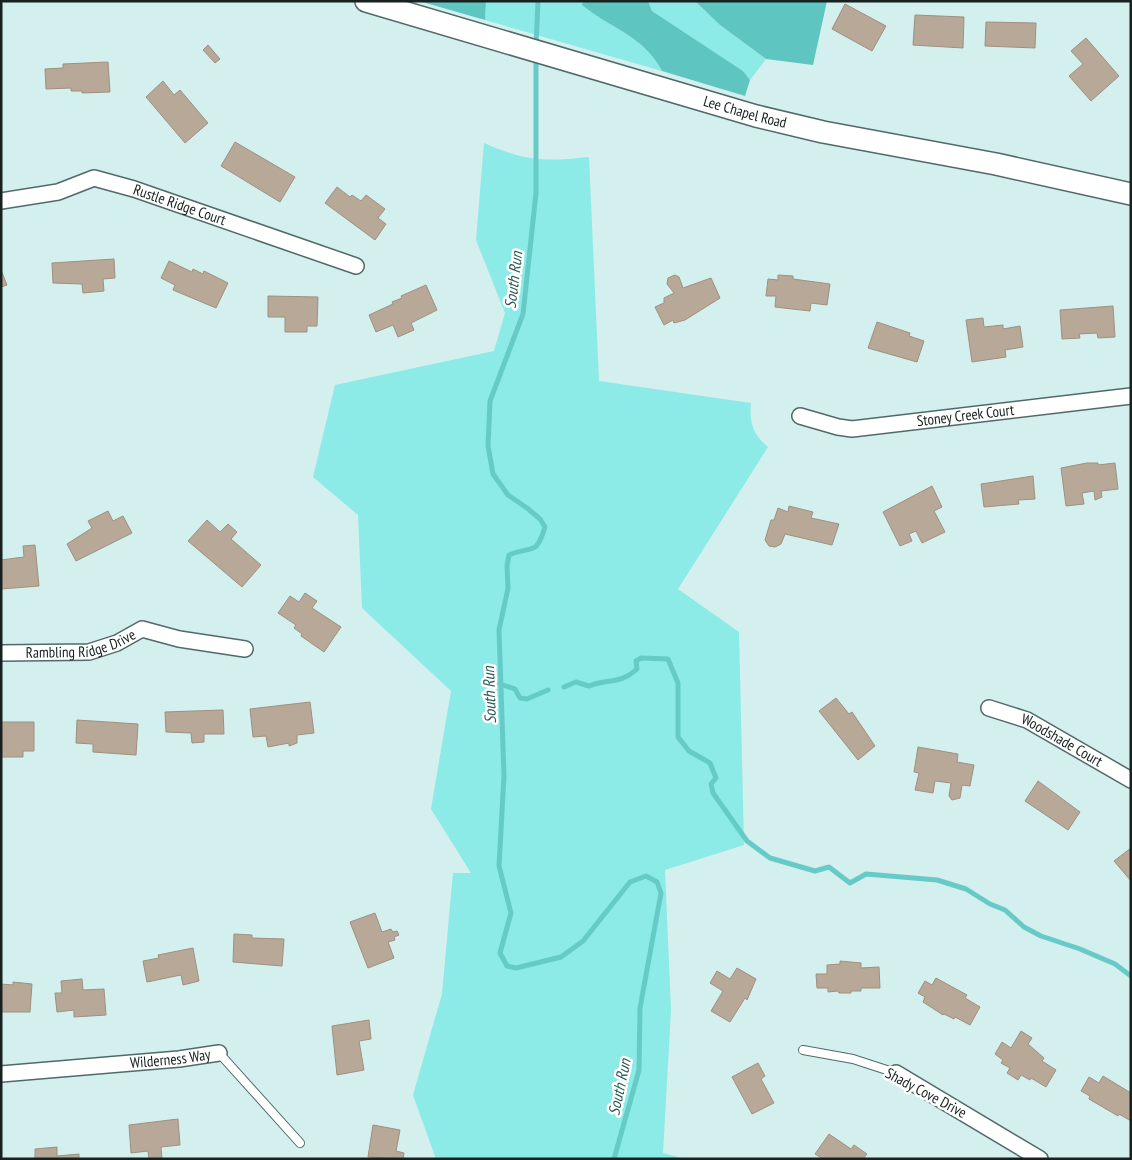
<svg xmlns="http://www.w3.org/2000/svg" width="1132" height="1160" font-family="'PT Sans Narrow',sans-serif">
	<style>
		.green { fill: #8ceae7 }
		.forest { fill: #5fc5c1 }
		.lines { fill: none; stroke-linecap: round; stroke-linejoin: round }
		.stream { stroke: #66cbc7; stroke-width: 5 }
		.building { fill: #b7a898; stroke: #9f9080 }
		.service-casing { stroke: #516a69; stroke-width: 10 }
		.minor-casing { stroke: #516a69; stroke-width: 18 }
		.secondary-casing { stroke: #516a69; stroke-width: 24 }
		.service { stroke: #fff; stroke-width: 8 }
		.minor { stroke: #fff; stroke-width: 15 }
		.secondary { stroke: #fff; stroke-width: 21 }
		.labels { text-anchor: middle; stroke-width: 5; stroke-linejoin: round; paint-order: stroke }
		.street-label { font-size: 15px; fill: #162120; stroke: #fff }
		.water-label { font-size: 16px; font-style: italic; fill: #2b5957; stroke: #fff }
	</style>
	<rect width="100%" height="100%" fill="#d3efee"/>
	<!-- green -->
	<g class="green">
		<path d="M486,1H583L582,5C611,29 643,35 662,71L485,20Z"/>
		<polygon points="648,1 695,1 720,25 766,59 750,80 743,71 652,11"/>
		<path d="M484,143C524,161 545,162 589,157L599,381L751,403C749,422 753,435 768,447L678,589L739,632L744,845L665,870L671,1010L663,1153L685,1159H436L413,1095L442,994L453,873H471L431,809L451,691L362,608L358,515L313,477L335,385L494,351L505,313L476,240Z"/>
	</g>
	<!-- forest -->
	<g class="forest">
		<polygon points="419,1 486,1 485,20"/>
		<path d="M583,1H648L652,11L743,71L750,80L745,96L662,71C643,35 611,29 582,5Z"/>
		<polygon points="695,1 827,1 813,65 766,59 720,25"/>
	</g>
	<g class="lines">
		<!-- stream -->
		<g class="stream">
			<polyline points="536,45 538,1"/>
			<path d="M536,56V193L523,314L490,401L488,446L493,474L508,495L527,508L540,519L545,527C536,557 532,545 509,555L507,566L508,588L499,630L504,776L499,866L511,913L500,953L507,966L516,968L561,957L583,941L630,882L646,876L657,882L661,893L640,1008L639,1070L614,1159"/>
			<polyline points="500,684 515,689 520,698 527,699 548,690"/>
			<path d="M564,687L576,682L589,686C609,678 619,685 637,669L636,661L641,658L668,659L678,683V737L689,751L710,763L716,778L711,784L713,793L747,841L770,858L815,871L829,867L850,883L866,874L937,880L966,889L990,904L1005,910L1024,927L1041,936L1080,949L1115,964L1131,976"/>
		</g>
	</g>
	<!-- building -->
	<g class="building">
		<polygon points="845,4 886,26 872,51 832,29"/>
		<polygon points="915,15 964,17 963,48 913,45"/>
		<polygon points="986,22 1036,23 1035,48 985,46"/>
		<polygon points="1086,38 1119,76 1091,101 1069,76 1083,64 1071,51"/>
		<polygon points="208,45 220,59 215,63 203,50"/>
		<polygon points="108,62 110,92 82,93 82,91 71,91 71,88 46,89 45,69 63,68 63,64"/>
		<polygon points="163,81 174,95 180,90 208,123 185,143 146,97"/>
		<polygon points="235,142 295,177 280,202 221,166"/>
		<polygon points="337,187 350,197 352,195 361,201 366,195 385,209 378,218 386,224 375,240 325,203"/>
		<polygon points="114,259 115,278 103,279 104,291 83,293 82,284 53,283 52,263"/>
		<polygon points="169,261 192,272 193,269 203,274 204,271 228,283 216,308 173,290 175,285 161,278"/>
		<polygon points="1,270 7,285 1,287"/>
		<polygon points="675,275 679,277 683,288 711,278 720,298 685,320 674,323 673,320 664,325 655,307 664,303 664,298 674,293 667,284 668,278"/>
		<polygon points="778,275 793,276 793,279 830,284 827,305 811,303 810,311 775,307 776,296 766,296 768,279 778,280"/>
		<polygon points="426,285 437,310 411,323 414,330 398,337 393,325 376,332 369,315 393,304 392,302 402,298 401,296"/>
		<polygon points="268,296 318,297 317,326 307,326 307,332 285,332 285,317 268,317"/>
		<polygon points="1113,306 1115,337 1098,338 1097,333 1079,334 1080,338 1062,339 1060,310"/>
		<polygon points="983,318 984,327 1003,325 1003,329 1020,326 1023,347 1005,350 1006,357 972,362 966,320"/>
		<polygon points="877,322 910,333 909,336 924,341 917,362 868,348"/>
		<polygon points="1087,463 1098,463 1098,465 1115,463 1118,489 1101,491 1102,497 1095,500 1094,491 1082,493 1084,504 1066,506 1061,468"/>
		<polygon points="1033,476 1035,499 1018,500 1019,504 984,507 981,484"/>
		<polygon points="932,486 942,507 934,511 945,532 922,543 916,531 909,534 912,541 900,546 883,512"/>
		<polygon points="789,506 813,512 811,518 839,524 832,545 785,534 781,544 775,547 769,546 765,540 771,520 774,520 778,508 788,512"/>
		<polygon points="108,511 113,521 123,516 132,533 76,561 67,544 92,528 88,521"/>
		<polygon points="207,520 220,532 228,524 237,532 231,539 261,565 242,587 188,541"/>
		<polygon points="35,545 39,586 1,589 1,560 24,557 23,546"/>
		<polygon points="305,593 317,601 312,608 341,627 324,652 301,636 302,634 294,628 296,625 278,613 290,596 299,602"/>
		<polygon points="836,698 849,714 852,712 875,746 858,760 819,711"/>
		<polygon points="310,702 314,733 297,735 297,743 289,746 289,743 268,747 266,736 253,737 250,709"/>
		<polygon points="223,710 224,734 204,734 204,742 192,743 191,733 166,732 165,712"/>
		<polygon points="77,720 138,724 136,755 93,752 93,744 76,743"/>
		<polygon points="1,722 34,722 34,751 23,751 23,757 1,757"/>
		<polygon points="918,747 958,754 957,762 974,765 970,786 962,785 960,798 952,800 949,796 951,783 935,781 933,793 915,790 919,773 914,772"/>
		<polygon points="1038,781 1080,812 1068,830 1025,801"/>
		<polygon points="1131,848 1131,881 1114,861"/>
		<polygon points="375,913 382,932 391,929 393,932 397,931 399,935 394,937 395,940 388,942 394,958 368,968 350,922"/>
		<polygon points="234,934 252,935 252,938 284,939 282,966 233,962"/>
		<polygon points="193,948 199,981 183,985 181,975 147,982 143,961 159,958 158,955"/>
		<polygon points="840,961 861,963 861,968 879,967 880,988 861,988 861,991 851,991 851,993 839,993 838,991 828,992 828,988 817,988 816,974 827,974 827,965 840,964"/>
		<polygon points="737,968 756,979 747,1000 745,998 730,1022 711,1011 723,991 710,983 717,971 730,979"/>
		<polygon points="936,978 967,995 965,998 980,1007 970,1025 955,1017 954,1019 944,1014 943,1015 923,1002 925,997 918,993 925,981 932,985"/>
		<polygon points="82,979 83,990 104,989 106,1015 74,1017 74,1010 57,1012 55,993 62,993 61,981"/>
		<polygon points="13,982 32,984 30,1012 1,1012 1,984 13,985"/>
		<polygon points="369,1020 371,1039 359,1041 364,1070 337,1075 332,1026"/>
		<polygon points="1021,1031 1032,1038 1028,1044 1044,1058 1042,1061 1056,1070 1046,1087 1031,1078 1030,1080 1021,1075 1018,1080 1007,1073 1010,1068 1001,1063 1003,1060 995,1054 1002,1042 1011,1048"/>
		<polygon points="758,1063 765,1076 761,1079 774,1103 752,1114 732,1077"/>
		<polygon points="1103,1076 1131,1093 1131,1121 1119,1114 1118,1116 1089,1099 1090,1096 1081,1091 1089,1077 1099,1083"/>
		<polygon points="178,1119 180,1145 161,1147 162,1159 149,1159 148,1151 131,1153 129,1125"/>
		<polygon points="373,1125 400,1130 396,1151 404,1153 403,1159 368,1157"/>
		<polygon points="829,1134 851,1149 854,1145 867,1154 863,1159 823,1159 815,1154"/>
		<polygon points="57,1147 57,1156 79,1154 79,1159 35,1159 35,1149"/>
	</g>
	<g class="lines">
		<!-- service casing -->
		<g class="service-casing">
			<g id="service">
				<polyline points="803,1050 853,1059 896,1073"/>
				<polyline points="219,1053 300,1143"/>
			</g>
		</g>
		<!-- minor casing -->
		<g class="minor-casing">
			<g id="minor">
				<path id="s1" d="M1,201L58,192L94,178L134,189L356,266"/>
				<path id="s2" d="M800,416L838,427L852,429L1131,396"/>
				<path id="s3" d="M1,653L89,652L117,643L142,629L179,639L245,649"/>
				<path id="s4" d="M989,708L1027,720L1131,780"/>
				<polyline points="896,1073 1040,1159"/>
				<path id="s5" d="M1,1074L179,1059L219,1053"/>
			</g>
		</g>
		<!-- secondary casing -->
		<g class="secondary-casing">
			<g id="secondary">
				<path id="s6" d="M366,1L756,116L823,132L996,164L1131,194"/>
			</g>
		</g>
		<!-- service -->
		<use href="#service" class="service"/>
		<!-- minor -->
		<use href="#minor" class="minor"/>
		<!-- secondary -->
		<use href="#secondary" class="secondary"/>
	</g>
	<g class="labels">
		<!-- street labels -->
		<g class="street-label">
			<text dy="5" stroke="none"><textPath href="#s6" startOffset="395">Lee Chapel Road</textPath></text>
			<text dy="5" stroke="none"><textPath href="#s1" startOffset="186">Rustle Ridge Court</textPath></text>
			<text dy="5" stroke="none"><textPath href="#s2" startOffset="168">Stoney Creek Court</textPath></text>
			<text dy="5" stroke="none"><textPath href="#s3" startOffset="81">Rambling Ridge Drive</textPath></text>
			<text dy="5" stroke="none"><textPath href="#s4" startOffset="80">Woodshade Court</textPath></text>
			<text dy="5" stroke="none"><textPath href="#s5" startOffset="170">Wilderness Way</textPath></text>
			<text transform="translate(926 1093) rotate(28)" y="5">Shady Cove Drive</text>
		</g>
		<!-- water labels -->
		<g class="water-label">
			<text transform="translate(513 280) rotate(-83)" y="6">South Run</text>
			<text transform="translate(489 695) rotate(-92)" y="6">South Run</text>
			<text transform="translate(619 1087) rotate(-78)" y="6">South Run</text>
		</g>
	</g>
	<!-- border -->
	<rect width="1132" height="1160" fill="none" stroke="#162120" stroke-width="5"/>
</svg>
